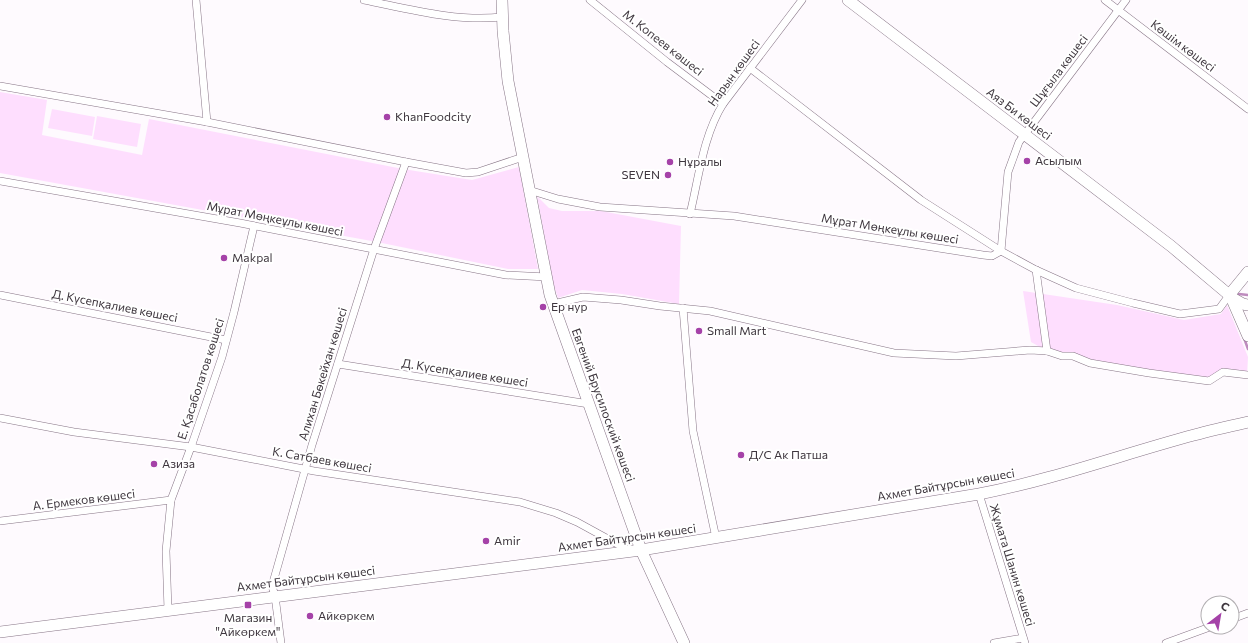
<svg xmlns="http://www.w3.org/2000/svg" width="1248" height="643" font-family="Commissioner,sans-serif">
	<style>
		.green { fill: #fedefe }
		.lines { fill: none; stroke-linecap: round; stroke-linejoin: round }
		.stream { stroke: #be8bbe; stroke-width: 2.5 }
		.street-casing { stroke: #877586; stroke-width: 8 }
		.secondary-casing { stroke: #877586; stroke-width: 12 }
		.street { stroke: #fff; stroke-width: 7 }
		.secondary { stroke: #fff; stroke-width: 11 }
		.poi-dot { fill: #a542a8; stroke: #fff; stroke-width: 1.5 }
		.labels { text-anchor: middle; stroke-width: 4; stroke-linejoin: round; paint-order: stroke }
		.street-label { font-size: 12px; fill: #3e363e; stroke: #fff }
		.poi-label { font-size: 12px; fill: #3e363e; stroke: #fff; text-anchor: start }
	</style>
	<rect width="100%" height="100%" fill="#fefafe"/>
	<!-- green -->
	<g class="green">
		<polygon points="0,92 47,100 42,135 142,155 149,119 403,169 472,180 519,167 538,269 508,269 377,242 0,173"/>
		<polygon points="52,109 95,117 92,136 48,128"/>
		<polygon points="97,116 141,124 137,147 93,139"/>
		<polygon points="537,196 549,208 562,211 601,211 681,226 679,304 622,294 582,290 558,298 553,283"/>
		<polygon points="1023,291 1117,305 1184,320 1221,314 1227,305 1248,357 1247,374 1223,372 1209,381 1149,373 1047,351 1031,342"/>
	</g>
	<g class="lines">
		<!-- stream -->
		<g class="stream">
			<polyline points="1237,295 1239,294 1248,295"/>
			<polyline points="1244,338 1248,349"/>
		</g>
		<!-- street casing -->
		<g class="street-casing">
			<g id="street">
				<polyline points="196,0 207,122"/>
				<path d="M364,0C409,9 456,22 502,17"/>
				<polyline points="590,0 667,62 723,104"/>
				<polyline points="1105,0 1248,109"/>
				<polyline points="750,68 921,200 1001,251 1008,172 1019,142 1126,0"/>
				<polyline points="0,86 207,122 406,162 466,173 478,172 523,157"/>
				<polyline points="0,181 240,223 506,275 547,277"/>
				<polyline points="529,190 558,199 600,207 734,216 983,255 992,256 1001,251 1036,270 1076,288 1133,303 1180,314 1219,309 1230,294"/>
				<path d="M690,214C699,177 703,136 723,104L802,0"/>
				<polyline points="1036,270 1047,351"/>
				<polyline points="0,295 226,340"/>
				<polyline points="553,304 583,297 621,300 660,306 710,311 894,353 956,356 1030,350 1047,351 1062,356 1073,356 1090,363 1149,373 1209,381 1223,372 1248,375"/>
				<polyline points="683,308 693,431 716,538"/>
				<polyline points="338,364 589,404"/>
				<polyline points="0,418 74,432 191,447 314,471 520,502 556,513 577,522 630,551"/>
				<polyline points="979,494 1025,643"/>
				<polyline points="0,521 171,500"/>
				<polyline points="168,610 166,551 171,500 191,447 222,357 234,312 254,226"/>
				<polyline points="1232,619 1248,613"/>
				<polyline points="281,643 275,596 272,586 312,445 374,249 406,162"/>
				<polyline points="994,643 1023,638"/>
				<polyline points="1166,643 1210,627"/>
			</g>
		</g>
		<!-- secondary casing -->
		<g class="secondary-casing">
			<g id="secondary">
				<polyline points="502,0 503,31 508,81 550,295 641,550 684,643"/>
				<polyline points="848,0 1171,246 1234,299 1243,304 1248,305"/>
				<polyline points="1230,294 1248,272"/>
				<polyline points="1231,297 1248,336"/>
				<path d="M0,632L641,550L979,494C1052,480 1123,454 1194,435C1212,430 1230,426 1248,422"/>
			</g>
		</g>
		<!-- street -->
		<use href="#street" class="street"/>
		<!-- secondary -->
		<use href="#secondary" class="secondary"/>
	</g>
	<!-- markers -->
	<g class="poi-dot">
		<circle cx="387" cy="117" r="4"/>
		<circle cx="1027" cy="161" r="4"/>
		<circle cx="670" cy="162" r="4"/>
		<circle cx="668" cy="175" r="4"/>
		<circle cx="224" cy="258" r="4"/>
		<circle cx="543" cy="307" r="4"/>
		<circle cx="699" cy="331" r="4"/>
		<circle cx="741" cy="455" r="4"/>
		<circle cx="154" cy="464" r="4"/>
		<circle cx="486" cy="541" r="4"/>
		<rect x="244" y="601" width="8" height="8" rx="2"/>
		<circle cx="310" cy="616" r="4"/>
	</g>
	<g class="labels">
		<!-- street labels -->
		<g class="street-label">
			<text transform="translate(663 43) rotate(38)" y="4">М. Копеев көшесі</text>
			<text transform="translate(1183 46) rotate(37)" y="4">Көшім көшесі</text>
			<text transform="translate(1059 71) rotate(-53)" y="4">Шұғыла көшесі</text>
			<text transform="translate(734 73) rotate(-54)" y="4">Нарын көшесі</text>
			<text transform="translate(1019 114) rotate(37)" y="4">Аяз Би көшесі</text>
			<text transform="translate(275 219) rotate(11)" y="4">Мұрат Мөңкеұлы көшесі</text>
			<text transform="translate(890 229) rotate(9)" y="4">Мұрат Мөңкеұлы көшесі</text>
			<text transform="translate(115 306) rotate(11)" y="4">Д. Күсепқалиев көшесі</text>
			<text transform="translate(465 373) rotate(9)" y="4">Д. Күсепқалиев көшесі</text>
			<text transform="translate(323 374) rotate(-73)" y="4">Алихан Бөкейхан көшесі</text>
			<text transform="translate(201 379) rotate(-72)" y="4">Е. Қасаболатов көшесі</text>
			<text transform="translate(603 405) rotate(70)" y="4">Евгений Брусилоский көшесі</text>
			<text transform="translate(322 460) rotate(10)" y="4">К. Сатбаев көшесі</text>
			<text transform="translate(946 485) rotate(-10)" y="4">Ахмет Байтұрсын көшесі</text>
			<text transform="translate(84 500) rotate(-7)" y="4">А. Ермеков көшесі</text>
			<text transform="translate(627 538) rotate(-8)" y="4">Ахмет Байтұрсын көшесі</text>
			<text transform="translate(1012 565) rotate(73)" y="4">Жұмата Шанин көшесі</text>
			<text transform="translate(306 579) rotate(-7)" y="4">Ахмет Байтұрсын көшесі</text>
		</g>
		<!-- poi labels -->
		<g class="poi-label">
			<text x="395" y="121">KhanFoodcity</text>
			<text x="1035" y="165">Асылым</text>
			<text x="678" y="166">Нұралы</text>
			<text x="660" y="179" text-anchor="end">SEVEN</text>
			<text x="232" y="262">Makpal</text>
			<text x="551" y="311">Ер нур</text>
			<text x="707" y="335">Small Mart</text>
			<text x="749" y="459">Д/С Ак Патша</text>
			<text x="162" y="468">Азиза</text>
			<text x="494" y="545">Amir</text>
			<text x="318" y="620">Айкөркем</text>
			<text x="248" y="622" text-anchor="middle">Магазин<tspan x="248" dy="14">"Айкөркем"</tspan></text>
		</g>
	</g>
	<!-- north arrow -->
	<g transform="translate(1220 615) rotate(31)"><circle r="19" fill="#ffffff" stroke="#b2afb2"/>
	<path d="M0-3L7 15L0 10L-7 15Z" fill="#a542a8"/>
	<text y="-6" font-size="11" font-weight="bold" text-anchor="middle" fill="#3e363e">С</text>
	</g>
</svg>
